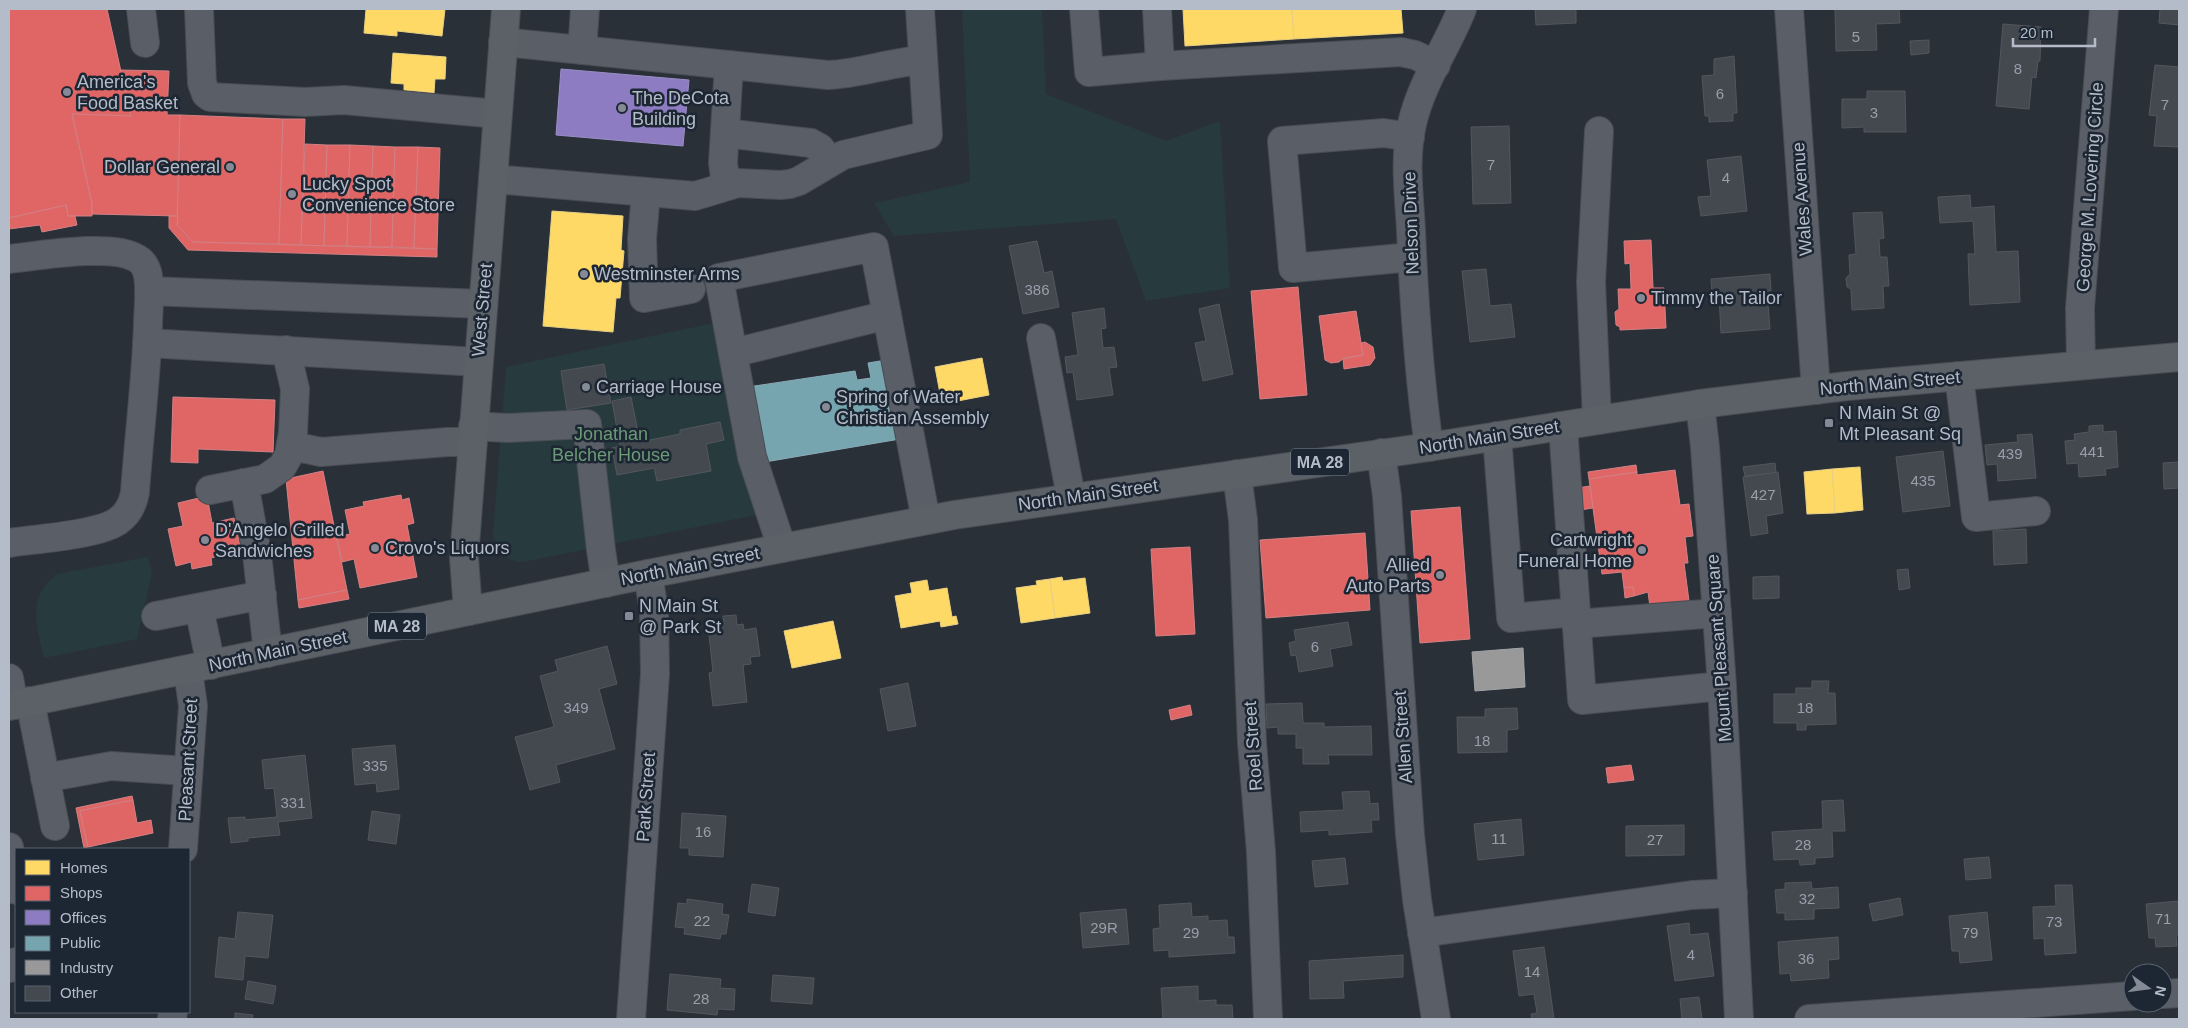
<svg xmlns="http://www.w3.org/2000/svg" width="2188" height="1028" font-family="Arial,sans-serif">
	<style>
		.green { fill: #273a3e }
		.homes { fill: #ffd966; stroke: #e8d084 }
		.shops { fill: #e06666; stroke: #d38084 }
		.offices { fill: #8e7cc3; stroke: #998fc5 }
		.public { fill: #76a5af; stroke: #89acb7 }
		.industry { fill: #999; stroke: #a1a4a7 }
		.building { fill: #444950; stroke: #52575f }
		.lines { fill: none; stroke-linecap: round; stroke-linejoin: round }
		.minor-casing { stroke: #484c53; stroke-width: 30 }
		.major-casing { stroke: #484c55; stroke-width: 30 }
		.minor { stroke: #5a5e66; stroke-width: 28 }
		.major { stroke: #5c6168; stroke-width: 28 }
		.poi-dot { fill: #848b96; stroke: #1d2633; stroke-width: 2 }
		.labels { text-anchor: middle; stroke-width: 5; stroke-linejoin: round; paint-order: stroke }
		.number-label { font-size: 15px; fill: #989fab }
		.shield { fill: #1d2633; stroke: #878f9c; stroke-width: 1 }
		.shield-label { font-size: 16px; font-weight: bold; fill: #b4bcc9 }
		.poi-label { font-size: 18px; fill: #b4bcc9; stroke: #1d2633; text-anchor: start }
		.street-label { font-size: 18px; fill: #b4bcc9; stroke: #1d2633 }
		.park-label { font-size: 18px; fill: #6b9a76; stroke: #1d2633 }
	</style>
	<rect width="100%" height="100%" fill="#2a3038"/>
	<!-- green -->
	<g class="green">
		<polygon points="962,9 1042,9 1046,94 1166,141 1220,121 1230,288 1146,301 1116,219 894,236 874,203 970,182"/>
		<path d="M714,323L730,376L756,515L523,562C507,562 496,550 493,535L506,367Z"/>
		<path d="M148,557L152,573L137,639L44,658C37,626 26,597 57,574Z"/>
	</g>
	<!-- homes -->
	<g class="homes">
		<polygon points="366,9 445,9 442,36 397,31 397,36 364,33"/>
		<polygon points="1183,9 1292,9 1294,39 1185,46"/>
		<polygon points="1292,9 1401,9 1403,33 1294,39"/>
		<polygon points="393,53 446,57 445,79 435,79 434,93 404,90 404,84 391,83"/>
		<polygon points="552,211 623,216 621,250 624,251 620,298 616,298 613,332 543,326"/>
		<polygon points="982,358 989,395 942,404 935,367"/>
		<polygon points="1860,467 1863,510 1835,513 1832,469"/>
		<polygon points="1832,469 1835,513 1807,514 1804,472"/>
		<polygon points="1062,577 1063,581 1085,578 1090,613 1055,618 1050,579"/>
		<polygon points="1050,579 1055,618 1021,623 1016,588 1037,585 1036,581"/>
		<polygon points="927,580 929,591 947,588 952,617 956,616 958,624 941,627 940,621 901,628 895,596 912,593 910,583"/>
		<polygon points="833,621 841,658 792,668 784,631"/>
	</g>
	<!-- shops -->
	<g class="shops">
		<polygon points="9,9 107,9 131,116 72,114 92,203 92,216 68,216 66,205 9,218"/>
		<polygon points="120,70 169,71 167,115 180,115 178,216 92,214 92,203 72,114 131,116"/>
		<polygon points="180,115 283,119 279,244 193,242 177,225"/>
		<polygon points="283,119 305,119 301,245 279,244"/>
		<polygon points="305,144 327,145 324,246 301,245"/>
		<polygon points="327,145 350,145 347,246 324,246"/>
		<polygon points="350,145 373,146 370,247 347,246"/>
		<polygon points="373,146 395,147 392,247 370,247"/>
		<polygon points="395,147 418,147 414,248 392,247"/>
		<polygon points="418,147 440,148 437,249 414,248"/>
		<polygon points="66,205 68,216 75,216 77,225 42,232 40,225 9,229 9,218"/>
		<polygon points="169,216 178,216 177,225 193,242 437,249 437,257 188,250 169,228"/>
		<polygon points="1651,240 1653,288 1664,288 1666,328 1620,330 1620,327 1616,325 1615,312 1619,309 1618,289 1631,289 1630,263 1625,264 1624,241"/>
		<polygon points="1298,287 1307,395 1260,399 1251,291"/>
		<polygon points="1356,311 1363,355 1344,358 1339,362 1331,363 1325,360 1319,316"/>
		<polygon points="1365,342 1373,347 1375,358 1370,365 1344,369 1343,359 1363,355 1361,343"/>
		<polygon points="173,397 275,400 273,452 198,449 198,463 171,462"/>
		<polygon points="1636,465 1637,472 1589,479 1588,472"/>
		<polygon points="1675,470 1680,505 1689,504 1693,536 1685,537 1688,563 1684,563 1689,601 1650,607 1648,592 1634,596 1633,587 1624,588 1622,572 1602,574 1589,479 1637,472 1637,475"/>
		<polygon points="323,471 347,590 298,600 286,479"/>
		<polygon points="1590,486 1593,508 1580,510 1577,488"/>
		<polygon points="401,495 402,500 409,498 414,523 407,525 417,577 360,588 354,559 342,562 337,537 350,534 345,510 364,506 363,502"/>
		<polygon points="207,496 212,523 234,518 241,550 211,558 212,565 192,569 191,562 176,566 168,529 183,526 178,503"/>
		<polygon points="1460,507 1470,639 1420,643 1411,511"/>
		<polygon points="1365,533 1370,610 1266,618 1260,540"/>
		<polygon points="1190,547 1195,634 1156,636 1151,549"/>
		<polygon points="1633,587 1634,596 1625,598 1624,588"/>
		<polygon points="347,590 349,599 299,608 298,600"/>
		<polygon points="1190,705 1192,715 1171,720 1169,710"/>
		<polygon points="1631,765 1634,780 1608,783 1606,768"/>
		<polygon points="132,796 133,800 80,811 88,847 84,848 76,808"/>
		<polygon points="133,800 137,823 151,820 153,833 88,847 80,811"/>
	</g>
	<!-- offices -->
	<polygon class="offices" points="561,69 689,80 683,146 556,135"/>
	<!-- public -->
	<polygon class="public" points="886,360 900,439 759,463 748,387 855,371 857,380 871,378 868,363"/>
	<!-- industry -->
	<polygon class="industry" points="1523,648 1525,687 1475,691 1472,652"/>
	<!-- building -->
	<g class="building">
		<polygon points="1535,9 1576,9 1576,23 1536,25"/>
		<polygon points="1835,9 1899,9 1900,23 1876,24 1877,50 1836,51"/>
		<polygon points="2160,9 2179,9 2179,25 2159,23"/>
		<polygon points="2003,24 2041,27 2040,61 2038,61 2036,78 2032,77 2029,109 1996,106"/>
		<polygon points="1929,40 1929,53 1911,55 1910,41"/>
		<polygon points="1734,56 1737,113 1733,113 1733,121 1709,122 1709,116 1705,116 1702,76 1714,75 1714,59"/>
		<polygon points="2155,65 2179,67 2179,147 2154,146 2157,116 2149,115"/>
		<polygon points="1867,91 1905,91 1906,132 1864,132 1864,127 1842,128 1842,99 1867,99"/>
		<polygon points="1509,126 1511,203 1473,204 1471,127"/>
		<polygon points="1741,156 1747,211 1701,216 1698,197 1711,196 1707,160"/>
		<polygon points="1970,195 1971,208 1994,206 1996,252 2018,251 2020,302 1970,305 1968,254 1975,254 1973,221 1940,223 1938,197"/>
		<polygon points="1882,212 1884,238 1879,239 1880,257 1887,257 1889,286 1883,286 1884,308 1852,310 1851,289 1847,287 1846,278 1850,274 1849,255 1856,254 1853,213"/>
		<polygon points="1037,241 1044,273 1052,271 1059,307 1023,314 1009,246"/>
		<polygon points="1486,269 1490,306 1511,304 1515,337 1470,342 1462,271"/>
		<polygon points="1770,274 1771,291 1767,291 1770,329 1721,333 1719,295 1712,296 1711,279"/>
		<polygon points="1219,304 1233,374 1203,381 1195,343 1206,341 1199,309"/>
		<polygon points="1104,308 1106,328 1101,329 1103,348 1114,347 1117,367 1109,368 1113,395 1077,400 1073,372 1067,373 1065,357 1078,355 1072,313"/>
		<polygon points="604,364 611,403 567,410 561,371"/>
		<polygon points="631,397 640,442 680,434 680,430 720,422 724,440 706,444 711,471 657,481 654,468 617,475 612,448 620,446 612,401"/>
		<polygon points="2103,425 2103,432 2116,431 2118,467 2105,469 2106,475 2079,477 2078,463 2067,464 2065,441 2075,440 2074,434 2089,432 2089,426"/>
		<polygon points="2032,434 2036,478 1998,481 1997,464 1987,465 1985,445 2018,442 2017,435"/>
		<polygon points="1943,451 1950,506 1903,512 1896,457"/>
		<polygon points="2179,462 2179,488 2164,489 2163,463"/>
		<polygon points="1775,463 1776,473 1745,476 1743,467"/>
		<polygon points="1778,472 1783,513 1766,516 1768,533 1751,536 1743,477"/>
		<polygon points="2026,529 2027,563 1994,565 1993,531"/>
		<polygon points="1908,569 1910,588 1899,590 1897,570"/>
		<polygon points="1779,576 1779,598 1753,599 1753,577"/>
		<polygon points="736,615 737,625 743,624 744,630 756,628 760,656 750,657 751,664 743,665 747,702 713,706 709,673 713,672 708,626 724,624 723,616"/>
		<polygon points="1348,622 1352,645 1330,649 1333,666 1299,672 1296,655 1291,656 1289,643 1296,641 1294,630"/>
		<polygon points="607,646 617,684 599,689 615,749 556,765 560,782 530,790 515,737 554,727 540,676 558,671 555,660"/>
		<polygon points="1812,681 1829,681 1828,693 1835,693 1836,724 1806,725 1806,730 1797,730 1797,723 1774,723 1774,694 1796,694 1796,688 1812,688"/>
		<polygon points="908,683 916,726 888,731 880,689"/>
		<polygon points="1302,703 1303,723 1324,723 1324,727 1371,726 1372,755 1328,755 1329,764 1303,764 1303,748 1296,748 1296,734 1278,734 1278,727 1267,728 1266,704"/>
		<polygon points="1517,708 1518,729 1507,730 1507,752 1458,753 1457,717 1485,717 1485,709"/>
		<polygon points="395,745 399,789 377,792 376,783 355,785 352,749"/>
		<polygon points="305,755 312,818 278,822 280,835 248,838 248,841 231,843 228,818 245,817 245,820 277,817 274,788 265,789 262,760"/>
		<polygon points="1369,791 1370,804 1378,803 1379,820 1371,820 1372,832 1329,835 1329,830 1301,832 1300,812 1344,810 1342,792"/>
		<polygon points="1843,800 1845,831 1832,831 1833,857 1815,858 1815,864 1800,865 1799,859 1774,860 1772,832 1823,829 1822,801"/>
		<polygon points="372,811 400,815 396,844 368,840"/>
		<polygon points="682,813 726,816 723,857 689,855 689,848 680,848"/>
		<polygon points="1521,819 1524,855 1478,860 1474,824"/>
		<polygon points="1684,825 1684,855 1626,856 1626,826"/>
		<polygon points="1989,857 1991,878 1966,880 1964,859"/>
		<polygon points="1345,858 1348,884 1315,887 1312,861"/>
		<polygon points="1811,882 1812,889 1838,887 1839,908 1814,909 1814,919 1785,920 1785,913 1777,913 1775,890 1785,889 1785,883"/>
		<polygon points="752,884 779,888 775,916 748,912"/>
		<polygon points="2055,885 2072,885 2076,953 2045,955 2044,938 2034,939 2033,907 2056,906"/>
		<polygon points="1900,898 1903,915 1873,921 1869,904"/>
		<polygon points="687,899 723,904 722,914 729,915 726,934 721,934 720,939 684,934 685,928 675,927 678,903 687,904"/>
		<polygon points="2179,901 2179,935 2176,935 2177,946 2156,947 2155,938 2149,938 2146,904"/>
		<polygon points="1191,903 1192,917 1208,916 1208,921 1227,920 1228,937 1234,937 1235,953 1169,957 1169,950 1154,951 1153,929 1160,928 1159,905"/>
		<polygon points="1126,909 1129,944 1083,948 1080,913"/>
		<polygon points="238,912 273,915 268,958 245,956 243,980 215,977 219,937 235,939"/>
		<polygon points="1987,912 1992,960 1960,963 1959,951 1952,951 1949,916"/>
		<polygon points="1689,923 1690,935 1708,933 1714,976 1675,981 1667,926"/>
		<polygon points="1838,937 1839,959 1828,960 1829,978 1791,981 1790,973 1780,974 1778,942"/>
		<polygon points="1544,947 1554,1019 1532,1019 1531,1014 1537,1013 1534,994 1519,996 1513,951"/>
		<polygon points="1403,955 1403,977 1343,981 1344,998 1310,999 1309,961"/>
		<polygon points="670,974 721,979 720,988 735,989 734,1010 718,1009 717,1015 667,1010"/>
		<polygon points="773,975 814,978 812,1004 771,1001"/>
		<polygon points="248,981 276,986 273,1004 245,999"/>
		<polygon points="1198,986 1198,1001 1216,1000 1216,1005 1232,1005 1233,1019 1163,1019 1161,988"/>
		<polygon points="1699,997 1702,1019 1682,1019 1680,999"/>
		<polygon points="235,1013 253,1015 252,1019 235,1019"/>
	</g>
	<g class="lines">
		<!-- minor casing -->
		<g class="minor-casing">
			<g id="minor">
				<polyline points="141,9 145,43"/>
				<polyline points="199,9 202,83 206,94 210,97 305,102 344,100 498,114"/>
				<polyline points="1084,9 1089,72 1160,66"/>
				<polyline points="1157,9 1160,66 1401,52 1415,55 1436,65"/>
				<polyline points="1789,9 1816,390"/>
				<path d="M503,42L828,75C860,74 891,62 923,60"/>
				<polyline points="582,50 585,9"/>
				<polyline points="725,133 811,143 820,148 830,162"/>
				<polyline points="1410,137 1384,133 1282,141 1293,268 1412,257"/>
				<polyline points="493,179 695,196 738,183 781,185 790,184 799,181 843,155 928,135 920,9"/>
				<polyline points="726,186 723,163 729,65"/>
				<polyline points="646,193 642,239 644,298 691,289"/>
				<path d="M9,259C38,256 112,243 136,258C143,261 147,269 148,276C151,292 148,310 148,325C146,381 139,436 135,492C133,504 128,514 118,521C98,535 35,539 9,543"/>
				<polyline points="149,291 483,304"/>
				<polyline points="1041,338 1071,497"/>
				<polyline points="147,343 478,362"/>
				<polyline points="733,353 887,315"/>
				<polyline points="2081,365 2080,308 2104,9"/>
				<polyline points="1959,376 1976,517 2036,511"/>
				<polyline points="1700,404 1705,447 1722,686 1739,1019"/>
				<polyline points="1597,420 1591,282 1599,131"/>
				<polyline points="473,426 507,428 587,424 601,550 606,583"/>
				<polyline points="1563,426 1582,700 1722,686"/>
				<polyline points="1497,436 1511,618 1576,612"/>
				<polyline points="292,446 321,452 448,442 472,442"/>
				<path d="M1429,447C1419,375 1414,303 1411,230C1409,195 1404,158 1412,124C1421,83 1447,47 1462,9"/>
				<polyline points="1381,453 1387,496 1410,835 1417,900 1436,1019"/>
				<polyline points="1237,474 1243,520 1252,743 1261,852 1268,1019"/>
				<polyline points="244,483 257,554 268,653"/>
				<polyline points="210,490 265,479 282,467 289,455 293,432 295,389 286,350"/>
				<polyline points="782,548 752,457 719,278 874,247 926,520"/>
				<polyline points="199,608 211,665"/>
				<polyline points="156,616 262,595"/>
				<polyline points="1576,624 1717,613"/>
				<polyline points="9,678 14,705"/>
				<polyline points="30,701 55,826"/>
				<polyline points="45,778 111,766 188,771"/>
				<polyline points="9,847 16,890"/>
				<polyline points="183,849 193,706 188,670"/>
				<polyline points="1422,933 1692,895 1733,893"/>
				<polyline points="9,968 16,962"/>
				<polyline points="2163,994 2179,993"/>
				<polyline points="172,1019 173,1012"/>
				<polyline points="631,1019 655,674 654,611 648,574"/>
				<polyline points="1809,1019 2133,996"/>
			</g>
		</g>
		<!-- major casing -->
		<g class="major-casing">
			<g id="major">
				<polyline points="468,611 464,558 506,9"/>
				<polyline points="9,706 648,574 954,515 1429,447 1700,404 1847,386 2179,357"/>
			</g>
		</g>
		<!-- minor -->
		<use href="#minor" class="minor"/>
		<!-- major -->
		<use href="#major" class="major"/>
	</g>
	<!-- markers -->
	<g class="poi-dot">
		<circle cx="67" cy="92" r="5"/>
		<circle cx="622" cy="108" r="5"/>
		<circle cx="230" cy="167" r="5"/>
		<circle cx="292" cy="194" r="5"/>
		<circle cx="584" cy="274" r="5"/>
		<circle cx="1641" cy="298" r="5"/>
		<circle cx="586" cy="387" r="5"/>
		<circle cx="826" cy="407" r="5"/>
		<rect x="1824" y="418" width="10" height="10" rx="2.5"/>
		<circle cx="205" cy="540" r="5"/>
		<circle cx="375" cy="548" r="5"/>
		<circle cx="1642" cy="550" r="5"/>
		<circle cx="1440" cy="575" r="5"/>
		<rect x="624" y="611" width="10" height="10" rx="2.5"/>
	</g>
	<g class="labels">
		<!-- number labels -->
		<g class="number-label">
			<text x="1856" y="42">5</text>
			<text x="2018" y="74">8</text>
			<text x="1720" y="99">6</text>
			<text x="2165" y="110">7</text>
			<text x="1874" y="118">3</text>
			<text x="1491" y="170">7</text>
			<text x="1726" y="183">4</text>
			<text x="1037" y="295">386</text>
			<text x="2092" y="457">441</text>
			<text x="2010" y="459">439</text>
			<text x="1923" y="486">435</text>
			<text x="1763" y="500">427</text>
			<text x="1315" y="652">6</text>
			<text x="576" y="713">349</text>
			<text x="1805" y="713">18</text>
			<text x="1482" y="746">18</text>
			<text x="375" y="771">335</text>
			<text x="293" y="808">331</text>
			<text x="703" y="837">16</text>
			<text x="1499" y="844">11</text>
			<text x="1655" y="845">27</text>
			<text x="1803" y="850">28</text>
			<text x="1807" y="904">32</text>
			<text x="2163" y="924">71</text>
			<text x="702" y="926">22</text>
			<text x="2054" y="927">73</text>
			<text x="1104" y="933">29R</text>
			<text x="1191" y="938">29</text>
			<text x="1970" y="938">79</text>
			<text x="1691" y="960">4</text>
			<text x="1806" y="964">36</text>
			<text x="1532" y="977">14</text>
			<text x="701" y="1004">28</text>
		</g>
		<!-- shield labels -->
		<g class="shield">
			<rect x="1291" y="448.5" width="58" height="27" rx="4"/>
			<rect x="368" y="612.5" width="58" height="27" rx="4"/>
		</g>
		<g class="shield-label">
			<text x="1320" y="468">MA 28</text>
			<text x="397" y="632">MA 28</text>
		</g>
		<!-- poi labels -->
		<g class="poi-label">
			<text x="77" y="88">America's<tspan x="77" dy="21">Food Basket</tspan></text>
			<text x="632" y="104">The DeCota<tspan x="632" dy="21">Building</tspan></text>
			<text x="220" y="173" text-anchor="end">Dollar General</text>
			<text x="302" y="190">Lucky Spot<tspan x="302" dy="21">Convenience Store</tspan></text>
			<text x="594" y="280">Westminster Arms</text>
			<text x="1651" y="304">Timmy the Tailor</text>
			<text x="596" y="393">Carriage House</text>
			<text x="836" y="403">Spring of Water<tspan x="836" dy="21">Christian Assembly</tspan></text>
			<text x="1839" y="419">N Main St @<tspan x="1839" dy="21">Mt Pleasant Sq</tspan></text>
			<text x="215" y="536">D'Angelo Grilled<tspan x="215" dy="21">Sandwiches</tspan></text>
			<text x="1632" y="546" text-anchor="end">Cartwright<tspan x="1632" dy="21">Funeral Home</tspan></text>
			<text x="385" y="554">Crovo's Liquors</text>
			<text x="1430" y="571" text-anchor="end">Allied<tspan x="1430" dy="21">Auto Parts</tspan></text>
			<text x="639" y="612">N Main St<tspan x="639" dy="21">@ Park St</tspan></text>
		</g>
		<!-- street labels -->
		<g class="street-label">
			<text transform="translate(2090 187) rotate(-86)" y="6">George M. Lovering Circle</text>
			<text transform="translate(1802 199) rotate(-94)" y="6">Wales Avenue</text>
			<text transform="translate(1411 223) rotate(-92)" y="6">Nelson Drive</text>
			<text transform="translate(482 310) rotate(-85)" y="6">West Street</text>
			<text transform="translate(1890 383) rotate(-5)" y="6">North Main Street</text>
			<text transform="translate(1489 437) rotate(-9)" y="6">North Main Street</text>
			<text transform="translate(1088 495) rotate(-8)" y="6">North Main Street</text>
			<text transform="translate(690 566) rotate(-11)" y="6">North Main Street</text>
			<text transform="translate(1719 648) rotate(-94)" y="6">Mount Pleasant Square</text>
			<text transform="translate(278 651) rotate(-12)" y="6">North Main Street</text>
			<text transform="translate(1403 737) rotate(-94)" y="6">Allen Street</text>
			<text transform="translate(1253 746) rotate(-94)" y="6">Roel Street</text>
			<text transform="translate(188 760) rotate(-87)" y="6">Pleasant Street</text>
			<text transform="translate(646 797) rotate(-86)" y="6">Park Street</text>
		</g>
		<!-- park labels -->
		<g class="park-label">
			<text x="611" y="440">Jonathan<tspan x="611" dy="21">Belcher House</tspan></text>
		</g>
	</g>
	<!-- border -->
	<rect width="2188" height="1028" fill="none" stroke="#b4bcc9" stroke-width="20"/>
	<!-- legend -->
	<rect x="15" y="848" width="175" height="165" fill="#1d2633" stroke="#59626f"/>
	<rect x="25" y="860" width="25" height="15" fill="#ffd966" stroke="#59626f"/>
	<text x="60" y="873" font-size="15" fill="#b4bcc9">Homes</text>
	<rect x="25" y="886" width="25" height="15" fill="#e06666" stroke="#59626f"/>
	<text x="60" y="898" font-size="15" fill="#b4bcc9">Shops</text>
	<rect x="25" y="910" width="25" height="15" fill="#8e7cc3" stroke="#59626f"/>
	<text x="60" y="923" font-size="15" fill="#b4bcc9">Offices</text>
	<rect x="25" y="936" width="25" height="15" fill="#76a5af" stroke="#59626f"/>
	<text x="60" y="948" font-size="15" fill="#b4bcc9">Public</text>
	<rect x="25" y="960" width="25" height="15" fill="#999999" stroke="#59626f"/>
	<text x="60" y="973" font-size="15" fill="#b4bcc9">Industry</text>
	<rect x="25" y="986" width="25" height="15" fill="#444950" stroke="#59626f"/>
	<text x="60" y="998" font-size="15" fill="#b4bcc9">Other</text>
	<!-- north arrow -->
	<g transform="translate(2148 988) rotate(104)"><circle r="24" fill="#1d2633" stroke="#59626f"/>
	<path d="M0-4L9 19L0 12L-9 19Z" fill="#848b96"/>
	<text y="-8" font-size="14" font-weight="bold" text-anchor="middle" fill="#b4bcc9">N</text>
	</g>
	<!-- scale -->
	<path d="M2013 38v8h82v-8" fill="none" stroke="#b4bcc9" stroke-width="2.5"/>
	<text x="2020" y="38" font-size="15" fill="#b4bcc9" stroke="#1d2633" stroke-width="4" paint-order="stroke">20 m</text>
</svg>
